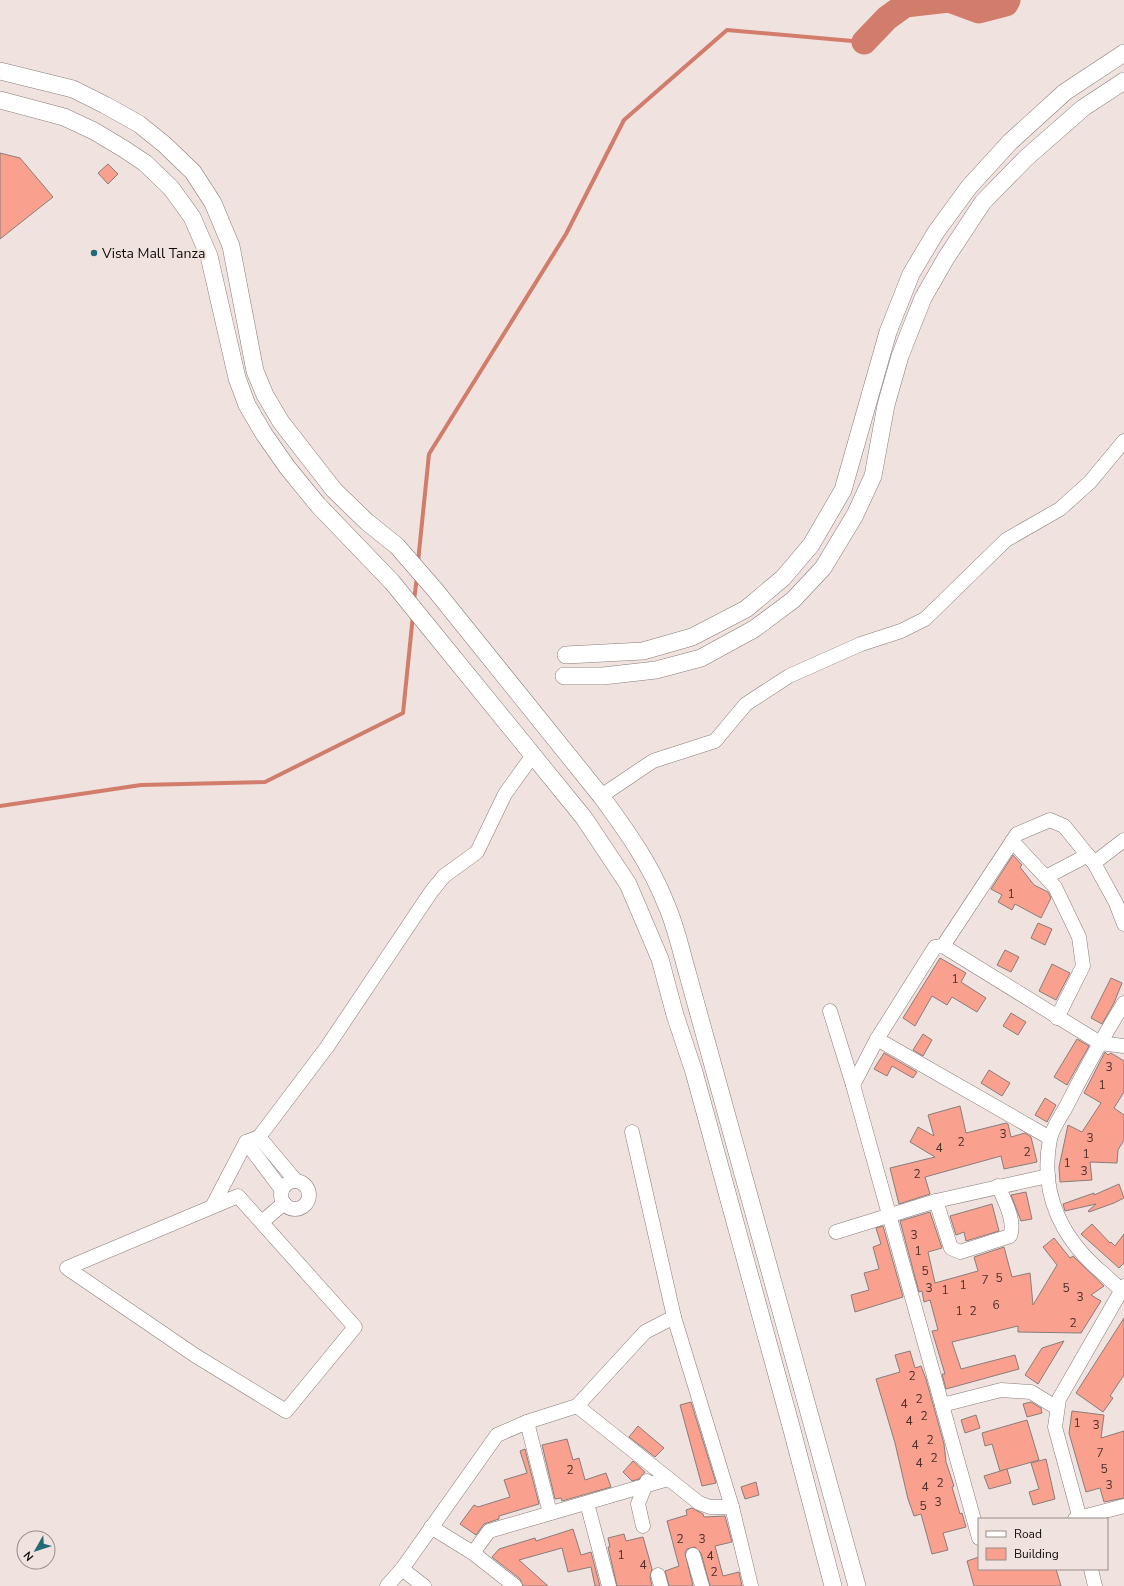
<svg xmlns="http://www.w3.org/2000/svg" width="1124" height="1586" font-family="'Nunito Sans',sans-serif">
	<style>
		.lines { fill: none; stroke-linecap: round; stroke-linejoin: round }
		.stream { stroke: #d27d6c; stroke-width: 4 }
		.river { stroke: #d27d6c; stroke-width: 25 }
		.building { fill: #f9a08e; stroke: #897d7a }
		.minor-casing { stroke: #887c79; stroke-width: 15 }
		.tertiary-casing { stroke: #887c79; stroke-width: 18 }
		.minor { stroke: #fff; stroke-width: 14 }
		.tertiary { stroke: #fff; stroke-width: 17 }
		.poi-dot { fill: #226a77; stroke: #f0e2df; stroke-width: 1.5 }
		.labels { text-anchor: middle; stroke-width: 4; stroke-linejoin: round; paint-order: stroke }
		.number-label { font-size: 12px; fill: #4a312c }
		.poi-label { font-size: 14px; fill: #100c0b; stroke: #f0e2df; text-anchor: start }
	</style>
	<rect width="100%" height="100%" fill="#f0e2df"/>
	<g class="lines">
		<!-- stream -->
		<g class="stream">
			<polyline points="418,562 429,454 566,234 624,120 727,30 864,42"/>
			<polyline points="414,600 417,577"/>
			<polyline points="0,806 141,785 265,782 403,713 413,615"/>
		</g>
		<!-- river -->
		<polyline class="river" points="864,42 887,18 905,5 949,0 979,11 1006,4 1008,0"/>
	</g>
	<!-- building -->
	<g class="building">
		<polygon points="0,153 20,158 53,197 0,239"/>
		<polygon points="108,164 118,174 108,184 98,173"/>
		<polygon points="1013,855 1022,865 1020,867 1034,885 1048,892 1051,898 1041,918 1015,904 1012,910 998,902 1002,895 991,889"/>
		<polygon points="1038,923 1052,929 1045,945 1031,938"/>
		<polygon points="1005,950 1019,957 1011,972 997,965"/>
		<polygon points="940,958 966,973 961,982 986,998 977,1012 952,997 947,1005 932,996 915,1026 903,1018"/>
		<polygon points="1052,964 1070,973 1056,1000 1039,991"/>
		<polygon points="1111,978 1122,983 1114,1003 1102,1024 1091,1018"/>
		<polygon points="1011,1013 1026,1022 1018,1035 1003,1026"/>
		<polygon points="923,1034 932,1040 923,1056 913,1050"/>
		<polygon points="1077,1039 1089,1046 1067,1085 1054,1077"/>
		<polygon points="1105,1052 1108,1055 1111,1053 1124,1061 1124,1092 1114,1108 1124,1115 1124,1140 1118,1150 1117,1163 1090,1162 1092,1180 1060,1182 1059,1167 1068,1125 1082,1132 1101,1103 1084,1093"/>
		<polygon points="884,1053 917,1072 913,1078 892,1066 887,1076 874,1069"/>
		<polygon points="989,1070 1010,1083 1002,1096 981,1083"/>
		<polygon points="1045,1098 1056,1105 1047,1122 1035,1115"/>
		<polygon points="960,1106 966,1133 1006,1123 1008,1124 1011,1137 1025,1133 1031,1137 1037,1162 1004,1169 1001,1156 925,1177 930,1194 899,1204 890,1168 935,1157 910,1142 918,1127 934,1136 928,1115"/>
		<polygon points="1119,1184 1124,1198 1114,1203 1089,1212 1088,1211 1096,1204 1065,1211 1063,1204 1094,1193 1094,1195"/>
		<polygon points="1026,1192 1032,1219 1021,1221 1011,1195"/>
		<polygon points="992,1204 999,1231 966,1241 964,1232 956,1235 950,1216"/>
		<polygon points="930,1212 942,1248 928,1252 935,1283 978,1271 974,1257 1004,1247 1012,1277 1030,1273 1033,1305 1057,1265 1043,1247 1054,1238 1070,1258 1073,1256 1104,1286 1091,1295 1101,1301 1081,1333 1018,1332 1018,1326 952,1342 961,1369 1015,1355 1019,1369 946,1389 942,1374 945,1374 932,1331 938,1330 930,1300 924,1302 922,1291 919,1292 900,1221"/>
		<polygon points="1092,1224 1110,1243 1111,1242 1115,1246 1124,1234 1124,1263 1119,1268 1081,1234"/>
		<polygon points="883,1226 903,1297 855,1312 851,1295 869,1290 864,1273 879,1269 873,1247 881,1244 876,1228"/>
		<polygon points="1124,1318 1124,1375 1110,1396 1113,1398 1103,1412 1076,1393"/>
		<polygon points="1064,1341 1038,1384 1025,1375 1042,1348"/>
		<polygon points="910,1351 915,1368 921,1366 926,1379 944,1444 946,1462 954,1486 952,1487 960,1514 962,1513 966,1527 943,1533 948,1550 932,1554 921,1514 914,1516 908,1499 895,1443 876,1379 900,1372 895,1355"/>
		<polygon points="691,1402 716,1483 702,1486 680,1405"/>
		<polygon points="1031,1402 1041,1408 1042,1413 1027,1417 1023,1404"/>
		<polygon points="1072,1411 1104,1415 1101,1438 1124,1431 1124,1498 1104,1502 1100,1488 1086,1492 1069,1433"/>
		<polygon points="976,1415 980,1428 965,1433 961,1420"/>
		<polygon points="1027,1420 1039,1460 1000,1471 992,1444 985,1446 982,1433"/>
		<polygon points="638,1426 664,1448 655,1457 629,1437"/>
		<polygon points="567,1439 573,1460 579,1458 585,1480 606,1473 611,1487 562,1501 561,1498 555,1499 542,1445"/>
		<polygon points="525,1449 539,1504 499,1516 499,1519 484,1524 476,1535 460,1524 474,1505 478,1507 510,1497 504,1480 527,1473 520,1451"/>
		<polygon points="1046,1459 1055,1499 1033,1505 1029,1492 1039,1489 1031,1463"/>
		<polygon points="633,1461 645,1472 639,1479 632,1481 623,1472"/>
		<polygon points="1007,1469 1011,1483 989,1489 984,1476"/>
		<polygon points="756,1482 759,1495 745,1499 741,1487"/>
		<polygon points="692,1508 703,1514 704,1517 725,1516 732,1542 715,1546 723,1576 739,1572 742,1586 710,1586 701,1553 695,1547 687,1549 685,1553 693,1586 669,1586 665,1571 679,1566 667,1521 687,1515 686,1510"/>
		<polygon points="573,1529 581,1555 591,1552 600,1586 595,1586 591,1567 568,1572 562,1548 519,1560 548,1586 523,1586 520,1579 492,1557 499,1549 535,1538 536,1541"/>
		<polygon points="624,1534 626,1541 643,1537 652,1569 650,1577 652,1586 617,1586 608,1547 610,1547 608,1538"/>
		<polygon points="979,1557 979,1569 1056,1569 1061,1586 974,1586 967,1561"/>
	</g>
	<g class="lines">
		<!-- minor casing -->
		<g class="minor-casing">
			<g id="minor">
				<polyline points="601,796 653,761 715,741 746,704 789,676 861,644 901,631 925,619 1006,540 1060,509 1090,482 1124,441"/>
				<polyline points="1012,841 1055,887 1079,937 1083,966 1057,1018"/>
				<polyline points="1094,863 1124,840"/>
				<polyline points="1046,877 1088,855"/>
				<polyline points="943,946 1017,834 1050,820 1064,826 1094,863 1116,903 1124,924"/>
				<path d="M1124,1003C1103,1037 1084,1071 1066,1107C1061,1116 1052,1129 1050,1139C1039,1195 1063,1241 1105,1275C1111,1281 1117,1287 1124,1291"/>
				<polyline points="830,1011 853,1085 979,1538"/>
				<polyline points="877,1039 1050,1138"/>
				<polyline points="853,1085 877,1039 935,947 943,946 1100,1043 1124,1046"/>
				<polyline points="632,1132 674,1317"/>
				<polyline points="259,1137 296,1181"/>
				<polyline points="246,1142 282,1190"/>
				<circle cx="295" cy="1195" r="14"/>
				<path d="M936,1201L951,1248L960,1252L1010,1236C1016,1221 1004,1200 998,1186"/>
				<polyline points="212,1207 238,1196 355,1327 286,1411 196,1356 67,1268 212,1207 246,1142 259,1137 327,1047 431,892 444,876 477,852 505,794 533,755"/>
				<polyline points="262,1222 284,1203"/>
				<polyline points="836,1232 936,1201 1048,1176"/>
				<polyline points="942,1405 1001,1390 1031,1392 1057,1408"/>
				<polyline points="577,1406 699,1503 710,1507 732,1507"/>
				<polyline points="527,1422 550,1513"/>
				<polyline points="587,1503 609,1586"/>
				<polyline points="1075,1519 1124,1506"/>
				<polyline points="1080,1519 1055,1427 1059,1399 1124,1286"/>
				<polyline points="643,1526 638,1504 647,1481"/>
				<polyline points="431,1527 473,1553 515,1586"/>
				<polyline points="473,1553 489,1531 668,1479"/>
				<polyline points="693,1555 702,1586"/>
				<polyline points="402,1569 424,1586"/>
				<polyline points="1091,1569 1095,1586"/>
				<polyline points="658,1575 661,1586"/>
				<polyline points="387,1586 402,1569 497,1435 527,1422 577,1406 645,1332 674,1317 732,1507 751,1586"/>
			</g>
		</g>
		<!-- tertiary casing -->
		<g class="tertiary-casing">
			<g id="tertiary">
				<path d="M0,71L73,89L105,105L139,124L165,145L193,172L213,203L231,246L255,371L265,395L281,422L334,490L367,522L397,546L436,591L601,796C626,830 651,865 666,904C676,926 681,951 688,975L857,1586"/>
				<polyline points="0,100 64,117 94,131 124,149 145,163 171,188 192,217 209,256 237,378 247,405 264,434 287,467 318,505 392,582 584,818 628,884 660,959 675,1015 694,1072 792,1430 833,1586"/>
				<polyline points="566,655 643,651 692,637 746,609 783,578 811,545 843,490 888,332 911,274 936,232 969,187 1010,142 1065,92 1124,53"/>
				<polyline points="564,676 603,676 656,670 701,658 754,629 793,600 823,568 855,515 873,476 886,405 900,356 923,298 946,258 983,202 1026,158 1083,108 1124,81"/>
			</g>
		</g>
		<!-- minor -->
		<use href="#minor" class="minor"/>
		<!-- tertiary -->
		<use href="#tertiary" class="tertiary"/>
	</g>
	<!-- markers -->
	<circle class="poi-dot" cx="94" cy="253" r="4"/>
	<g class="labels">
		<!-- number labels -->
		<g class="number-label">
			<text x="1011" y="898">1</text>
			<text x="955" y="983">1</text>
			<text x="1109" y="1071">3</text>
			<text x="1102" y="1089">1</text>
			<text x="1003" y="1138">3</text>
			<text x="1090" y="1142">3</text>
			<text x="961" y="1146">2</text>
			<text x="939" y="1152">4</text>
			<text x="1027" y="1156">2</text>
			<text x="1086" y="1158">1</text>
			<text x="1067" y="1167">1</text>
			<text x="1084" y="1175">3</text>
			<text x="917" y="1178">2</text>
			<text x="914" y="1239">3</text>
			<text x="918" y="1255">1</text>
			<text x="925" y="1275">5</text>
			<text x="999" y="1282">5</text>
			<text x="985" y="1284">7</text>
			<text x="963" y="1289">1</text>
			<text x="929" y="1292">3</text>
			<text x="1066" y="1292">5</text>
			<text x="945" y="1294">1</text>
			<text x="1080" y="1301">3</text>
			<text x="996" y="1309">6</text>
			<text x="959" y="1315">1</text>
			<text x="973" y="1315">2</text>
			<text x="1073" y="1327">2</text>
			<text x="912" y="1380">2</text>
			<text x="919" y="1403">2</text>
			<text x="904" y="1408">4</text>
			<text x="924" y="1420">2</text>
			<text x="909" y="1425">4</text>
			<text x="1077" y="1427">1</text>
			<text x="1096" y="1429">3</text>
			<text x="930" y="1444">2</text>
			<text x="915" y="1449">4</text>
			<text x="1100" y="1457">7</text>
			<text x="934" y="1462">2</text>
			<text x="919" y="1467">4</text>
			<text x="1104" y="1473">5</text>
			<text x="570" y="1474">2</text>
			<text x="940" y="1487">2</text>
			<text x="1109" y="1489">3</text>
			<text x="925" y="1491">4</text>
			<text x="938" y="1506">3</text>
			<text x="923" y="1510">5</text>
			<text x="680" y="1543">2</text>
			<text x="702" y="1543">3</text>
			<text x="621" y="1559">1</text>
			<text x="710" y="1560">4</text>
			<text x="643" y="1569">4</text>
			<text x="714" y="1576">2</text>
		</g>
		<!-- poi labels -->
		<g class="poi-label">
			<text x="102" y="258">Vista Mall Tanza</text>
		</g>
	</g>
	<!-- legend -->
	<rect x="978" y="1518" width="130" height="52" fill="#f0e2df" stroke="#968c8a"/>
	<rect x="986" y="1531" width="20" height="6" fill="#ffffff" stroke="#968c8a"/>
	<text x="1014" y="1538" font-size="12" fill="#100c0b">Road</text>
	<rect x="986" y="1548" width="20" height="12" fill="#f9a08e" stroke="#968c8a"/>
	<text x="1014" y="1558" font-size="12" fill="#100c0b">Building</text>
	<!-- north arrow -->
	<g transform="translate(36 1550) rotate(231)"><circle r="19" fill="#f0e2df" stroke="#968c8a"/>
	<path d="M0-3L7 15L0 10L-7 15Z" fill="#226a77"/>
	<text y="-6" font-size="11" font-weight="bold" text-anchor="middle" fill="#100c0b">N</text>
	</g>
</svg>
